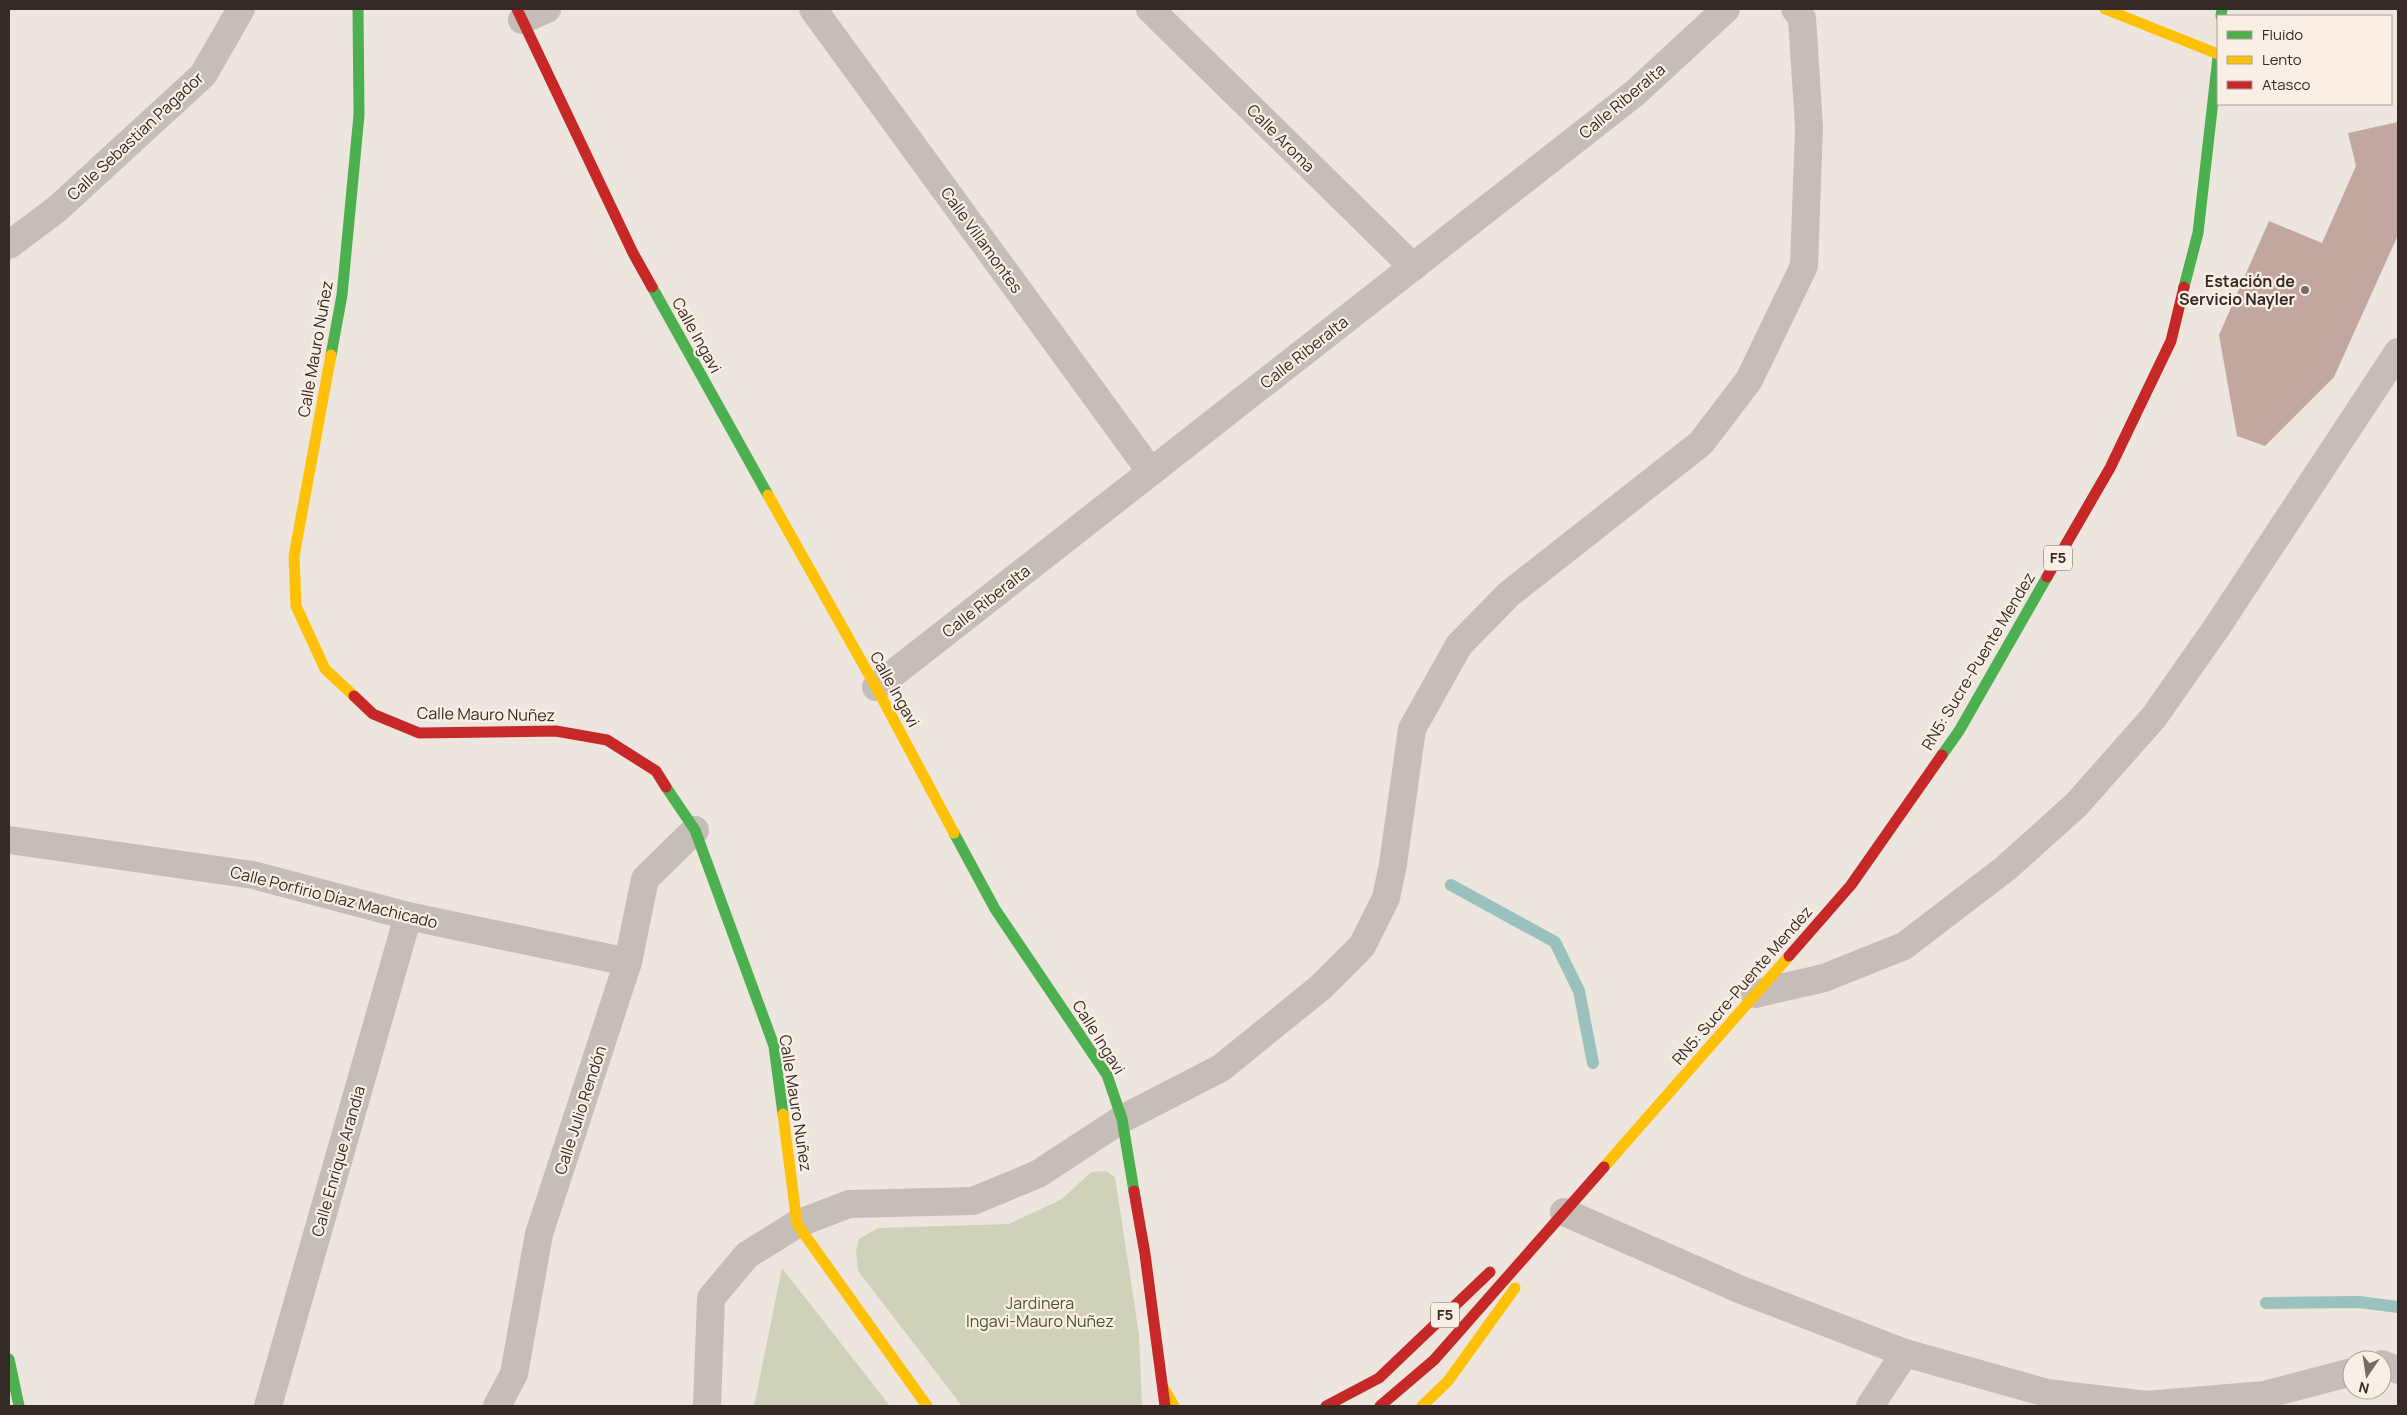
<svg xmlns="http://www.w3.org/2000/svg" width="2407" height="1415" font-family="Manrope,sans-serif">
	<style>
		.green { fill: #cfd2b8 }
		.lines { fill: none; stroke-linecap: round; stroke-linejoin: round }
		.stream { stroke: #9ac1bd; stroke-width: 12 }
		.building { fill: #c2a7a0 }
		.street { stroke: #c5bdb8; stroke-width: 28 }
		.fast { stroke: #4caf50; stroke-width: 11 }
		.slow { stroke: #ffc107; stroke-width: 11 }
		.jam { stroke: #c62828; stroke-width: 11 }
		.poi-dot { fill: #766c67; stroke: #faefe5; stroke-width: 2 }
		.labels { text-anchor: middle; stroke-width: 4.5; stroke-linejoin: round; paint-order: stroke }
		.shield { fill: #faefe5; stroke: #71655f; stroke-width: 1 }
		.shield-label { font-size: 15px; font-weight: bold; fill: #362a26 }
		.street-label { font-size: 16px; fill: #362a26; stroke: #faefe5 }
		.poi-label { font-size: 16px; font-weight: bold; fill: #362a26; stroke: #faefe5; text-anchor: end }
		.park-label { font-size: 16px; fill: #495629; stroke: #faefe5 }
	</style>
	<rect width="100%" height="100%" fill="#ede6df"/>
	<!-- green -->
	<g class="green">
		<polygon points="1106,1171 1115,1177 1139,1335 1142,1406 962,1406 858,1271 856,1252 859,1239 878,1228 1009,1224 1062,1199 1091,1172"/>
		<polygon points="782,1268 890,1406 754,1406"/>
	</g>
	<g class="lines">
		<!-- stream -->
		<g class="stream">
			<polyline points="1451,885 1555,942 1579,991 1593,1063"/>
			<polyline points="2266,1303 2359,1302 2398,1307"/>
		</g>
	</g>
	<!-- building -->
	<polygon class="building" points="2398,122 2398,235 2334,377 2265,446 2237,436 2219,335 2269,221 2322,243 2356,166 2348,133"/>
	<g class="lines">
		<!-- street -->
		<g class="street">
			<polyline points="813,9 1151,472"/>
			<polyline points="1150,9 1413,267"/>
			<polyline points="522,20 547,9"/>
			<polyline points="9,245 57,209 203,75 241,9"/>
			<polyline points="876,687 1635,93 1726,9"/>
			<polyline points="9,840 253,875 408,916 628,962"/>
			<polyline points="1755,994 1824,978 1904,946 2006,868 2077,804 2154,717 2217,627 2398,352"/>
			<polyline points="1564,1212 1739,1289 1905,1353 2047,1393 2146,1405 2264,1395 2352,1372"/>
			<polyline points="2382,1364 2398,1370"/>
			<polyline points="268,1406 408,916"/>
			<polyline points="497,1406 514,1374 539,1234 628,962 645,879 695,830"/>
			<polyline points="707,1406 711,1298 747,1255 797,1224 849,1204 973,1201 1038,1174 1122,1119 1221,1068 1321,987 1362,946 1386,898 1393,864 1412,729 1459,645 1509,594 1701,443 1749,380 1804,266 1809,127 1802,18 1795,9"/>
			<polyline points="1870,1406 1905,1353"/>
		</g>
		<!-- fast -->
		<g class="fast">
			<polyline points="2221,16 2222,9"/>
			<polyline points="652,287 768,495"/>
			<polyline points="2184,287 2198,233 2218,57"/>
			<polyline points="331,355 342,295 359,115 358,9"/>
			<polyline points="1942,755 1959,731 2047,577"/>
			<polyline points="666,787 695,830 774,1046 783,1114"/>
			<polyline points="954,833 995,909 1107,1075 1122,1119 1134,1191"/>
			<polyline points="9,1359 19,1406"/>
		</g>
		<!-- slow -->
		<g class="slow">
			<polyline points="2105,9 2218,54"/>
			<polyline points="331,355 294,556 296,606 325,669 354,696"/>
			<polyline points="768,495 876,687 954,833"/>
			<polyline points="783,1114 797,1224 927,1406"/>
			<polyline points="1604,1167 1789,956"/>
			<polyline points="1163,1387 1174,1406"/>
			<polyline points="1422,1406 1448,1381 1515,1288"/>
		</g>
		<!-- jam -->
		<g class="jam">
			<polyline points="517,9 633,253 652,287"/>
			<polyline points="2047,577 2110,468 2171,341 2184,287"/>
			<polyline points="354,696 373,714 419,733 556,731 607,740 656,771 666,787"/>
			<polyline points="1789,956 1851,885 1942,755"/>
			<polyline points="1134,1191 1145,1254 1165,1406"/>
			<polyline points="1326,1406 1379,1378 1490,1272"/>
			<polyline points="1380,1406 1434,1360 1604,1167"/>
		</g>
	</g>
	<!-- markers -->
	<circle class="poi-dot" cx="2305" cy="290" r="5"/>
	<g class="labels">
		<!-- shield labels -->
		<g class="shield">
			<rect x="2044" y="545.5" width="28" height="25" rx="4"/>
			<rect x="1431" y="1302.5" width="28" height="25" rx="4"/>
		</g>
		<g class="shield-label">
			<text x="2058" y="563">F5</text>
			<text x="1445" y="1320">F5</text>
		</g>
		<!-- street labels -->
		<g class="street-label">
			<text transform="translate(1622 101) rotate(-40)" y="6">Calle Riberalta</text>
			<text transform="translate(135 136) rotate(-43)" y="6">Calle Sebastian Pagador</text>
			<text transform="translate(1281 138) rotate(45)" y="6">Calle Aroma</text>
			<text transform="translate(982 240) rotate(54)" y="6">Calle Villamontes</text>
			<text transform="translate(697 335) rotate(61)" y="6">Calle Ingavi</text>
			<text transform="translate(315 349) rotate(-80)" y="6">Calle Mauro Nuñez</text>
			<text transform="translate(1304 352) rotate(-38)" y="6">Calle Riberalta</text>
			<text transform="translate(986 601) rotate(-38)" y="6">Calle Riberalta</text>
			<text transform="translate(1978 661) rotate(-59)" y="6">RN5: Sucre-Puente Mendez</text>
			<text transform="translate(895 689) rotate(61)" y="6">Calle Ingavi</text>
			<text transform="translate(486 714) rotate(1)" y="6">Calle Mauro Nuñez</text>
			<text transform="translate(334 897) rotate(14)" y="6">Calle Porfirio Díaz Machicado</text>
			<text transform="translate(1742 985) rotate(-49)" y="6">RN5: Sucre-Puente Mendez</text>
			<text transform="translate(1099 1037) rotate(58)" y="6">Calle Ingavi</text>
			<text transform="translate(796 1103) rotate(81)" y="6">Calle Mauro Nuñez</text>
			<text transform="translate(580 1110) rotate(-72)" y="6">Calle Julio Rendón</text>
			<text transform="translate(338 1161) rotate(-74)" y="6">Calle Enrique Arandia</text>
		</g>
		<!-- poi labels -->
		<g class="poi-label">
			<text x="2295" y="287">Estación de<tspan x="2295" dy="18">Servicio Nayler</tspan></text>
		</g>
		<!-- park labels -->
		<g class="park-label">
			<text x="1040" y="1309">Jardinera<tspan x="1040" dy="18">Ingavi-Mauro Nuñez</tspan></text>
		</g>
	</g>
	<!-- border -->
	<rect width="2407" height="1415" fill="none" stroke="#362a26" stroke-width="20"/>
	<!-- legend -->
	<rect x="2217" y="15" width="175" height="90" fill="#faefe5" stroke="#aca099"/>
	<rect x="2227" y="31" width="25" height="8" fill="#4caf50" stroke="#aca099"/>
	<text x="2262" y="40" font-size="15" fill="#362a26">Fluido</text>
	<rect x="2227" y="56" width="25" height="8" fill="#ffc107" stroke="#aca099"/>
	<text x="2262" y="65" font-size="15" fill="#362a26">Lento</text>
	<rect x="2227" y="81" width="25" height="8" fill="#c62828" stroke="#aca099"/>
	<text x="2262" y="90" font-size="15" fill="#362a26">Atasco</text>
	<!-- north arrow -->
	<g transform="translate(2367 1375) rotate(193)"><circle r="24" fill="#faefe5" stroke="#aca099"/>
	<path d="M0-4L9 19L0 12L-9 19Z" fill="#766c67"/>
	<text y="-8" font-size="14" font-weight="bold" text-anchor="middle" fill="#362a26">N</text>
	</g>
</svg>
